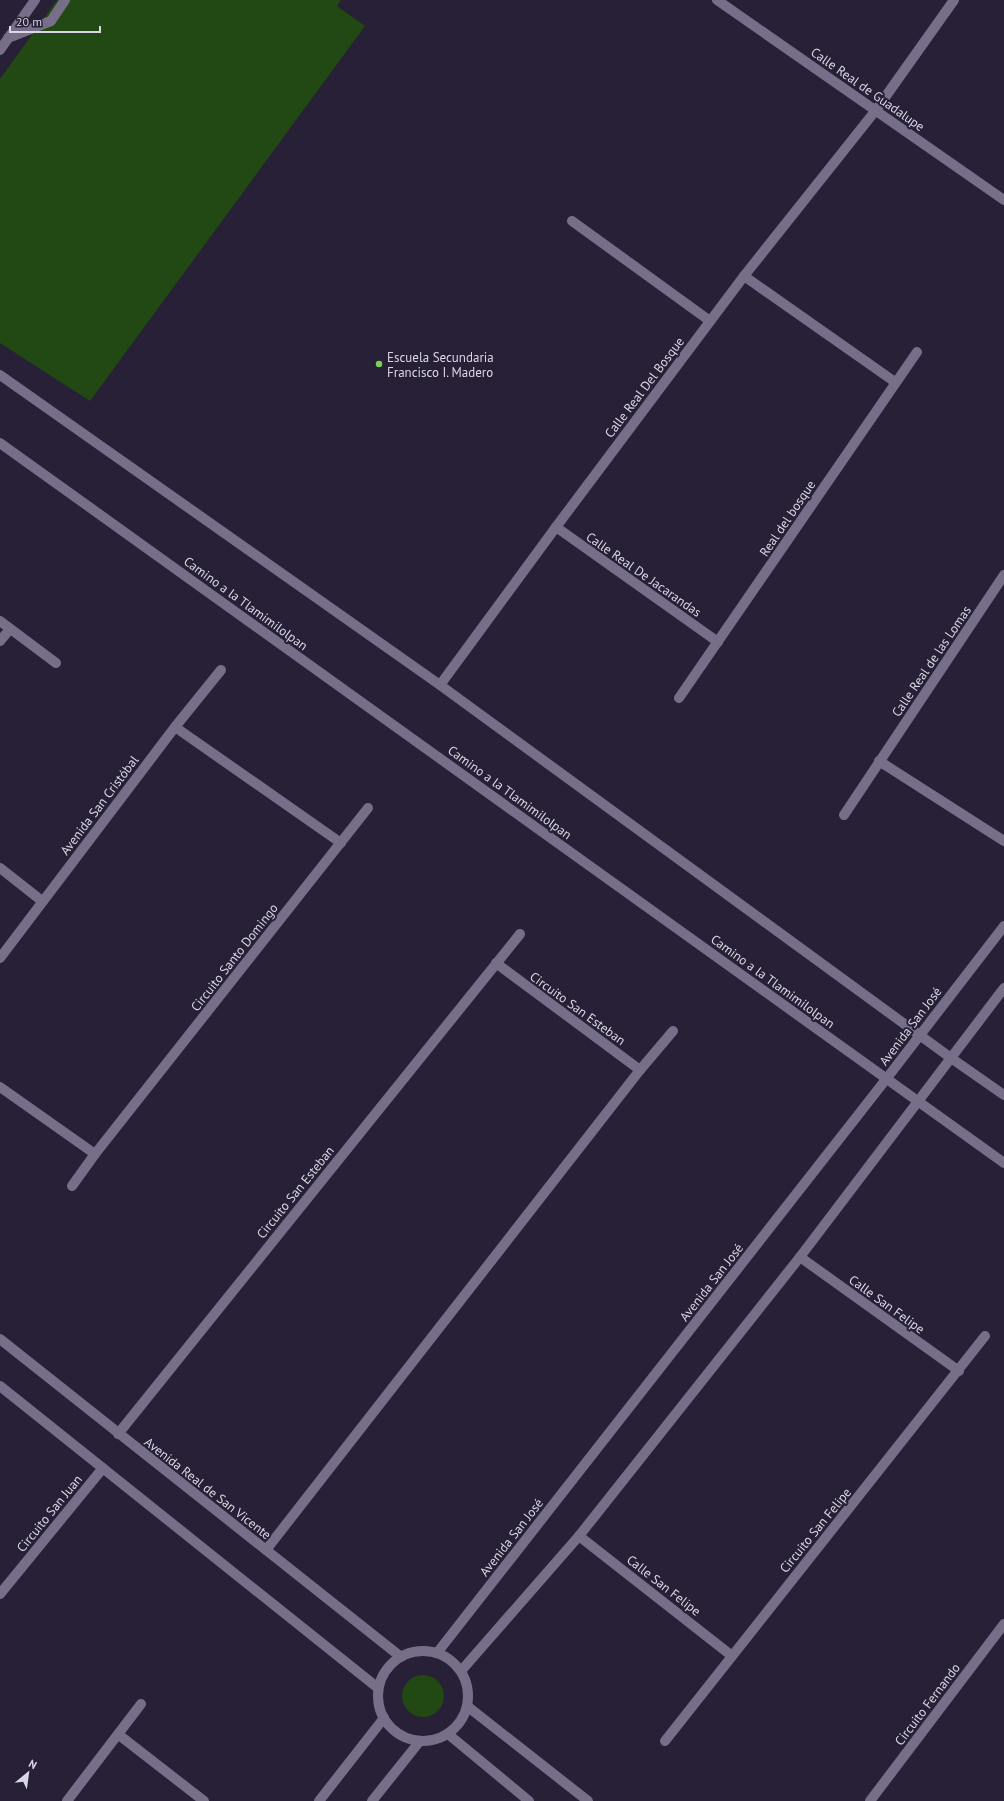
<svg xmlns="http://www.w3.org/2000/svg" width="1004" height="1801" font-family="'PT Sans',sans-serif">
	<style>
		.green { fill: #224913 }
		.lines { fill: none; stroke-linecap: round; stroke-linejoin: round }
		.minor { stroke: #776f89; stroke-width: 10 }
		.poi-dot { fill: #78d258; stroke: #272036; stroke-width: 1.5 }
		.labels { text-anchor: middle; stroke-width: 4; stroke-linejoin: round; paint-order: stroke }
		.street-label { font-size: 13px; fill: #dad6e5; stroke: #272036 }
		.poi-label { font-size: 13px; fill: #dad6e5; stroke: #272036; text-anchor: start }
	</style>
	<rect width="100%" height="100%" fill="#272036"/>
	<!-- green -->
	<g class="green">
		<polygon points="57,0 341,0 337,6 365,26 90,401 0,343 0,79"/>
		<circle cx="423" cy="1696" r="21"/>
	</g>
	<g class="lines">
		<!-- minor -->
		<g class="minor">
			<polyline points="717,0 1004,200"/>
			<polyline points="8,38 51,21 65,0"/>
			<polyline points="0,50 35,0"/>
			<polyline points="572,221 710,321"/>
			<polyline points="744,276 895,382"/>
			<polyline points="0,375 440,685 951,1058 1004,1095"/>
			<polyline points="0,443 1004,1163"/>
			<polyline points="556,527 718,642"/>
			<polyline points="0,621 56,663"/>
			<polyline points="0,641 10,629"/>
			<polyline points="440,685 556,527 744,276 876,110 954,0"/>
			<polyline points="679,698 917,352"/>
			<polyline points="175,727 341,843"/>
			<polyline points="879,761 1004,841"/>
			<polyline points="844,815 1004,575"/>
			<polyline points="0,868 42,901"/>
			<polyline points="0,958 175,727 221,670"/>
			<polyline points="496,963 640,1070"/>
			<polyline points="0,1087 95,1154"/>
			<polyline points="72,1186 95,1154 368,808"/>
			<polyline points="800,1257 959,1371"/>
			<polyline points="0,1339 401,1657"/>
			<polyline points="0,1386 378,1688"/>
			<polyline points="118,1434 520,934"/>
			<polyline points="579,1536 732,1656"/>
			<polyline points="266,1550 640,1070 673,1031"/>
			<polyline points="0,1594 103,1468"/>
			<circle cx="423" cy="1696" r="45"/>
			<polyline points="437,1653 887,1078 1004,926"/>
			<polyline points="461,1671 579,1536 800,1257 1004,988"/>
			<polyline points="467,1706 588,1801"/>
			<polyline points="448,1734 529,1801"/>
			<polyline points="119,1735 204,1801"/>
			<polyline points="665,1741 985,1336"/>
			<polyline points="67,1801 141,1704"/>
			<polyline points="319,1801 384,1718"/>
			<polyline points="372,1801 420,1741"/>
			<polyline points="870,1801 1004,1624"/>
		</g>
	</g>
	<!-- markers -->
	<circle class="poi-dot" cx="379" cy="364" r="4"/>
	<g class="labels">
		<!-- street labels -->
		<g class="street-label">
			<text transform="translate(868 89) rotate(35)" y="5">Calle Real de Guadalupe</text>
			<text transform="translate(644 387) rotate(-53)" y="5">Calle Real Del Bosque</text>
			<text transform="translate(787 518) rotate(-56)" y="5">Real del bosque</text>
			<text transform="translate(644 574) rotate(35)" y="5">Calle Real De Jacarandas</text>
			<text transform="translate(246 603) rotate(36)" y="5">Camino a la Tlamimilolpan</text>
			<text transform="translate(931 661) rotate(-56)" y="5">Calle Real de las Lomas</text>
			<text transform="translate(510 792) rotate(36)" y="5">Camino a la Tlamimilolpan</text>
			<text transform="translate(99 805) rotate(-53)" y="5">Avenida San Cristóbal</text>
			<text transform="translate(234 957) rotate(-52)" y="5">Circuito Santo Domingo</text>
			<text transform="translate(773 981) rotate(36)" y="5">Camino a la Tlamimilolpan</text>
			<text transform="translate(578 1008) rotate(36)" y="5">Circuito San Esteban</text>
			<text transform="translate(910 1026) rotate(-53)" y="5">Avenida San José</text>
			<text transform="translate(295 1192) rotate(-51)" y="5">Circuito San Esteban</text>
			<text transform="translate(711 1282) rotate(-52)" y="5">Avenida San José</text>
			<text transform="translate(887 1304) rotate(36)" y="5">Calle San Felipe</text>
			<text transform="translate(208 1488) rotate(38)" y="5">Avenida Real de San Vicente</text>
			<text transform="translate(49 1513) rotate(-51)" y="5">Circuito San Juan</text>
			<text transform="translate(815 1530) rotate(-51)" y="5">Circuito San Felipe</text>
			<text transform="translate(511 1537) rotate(-52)" y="5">Avenida San José</text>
			<text transform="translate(664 1585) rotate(38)" y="5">Calle San Felipe</text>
			<text transform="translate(927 1704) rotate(-53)" y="5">Circuito Fernando</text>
		</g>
		<!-- poi labels -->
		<g class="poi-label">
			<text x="387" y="362">Escuela Secundaria<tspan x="387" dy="15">Francisco I. Madero</tspan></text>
		</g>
	</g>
	<!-- north arrow -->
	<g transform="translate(28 1773) rotate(29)" stroke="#272036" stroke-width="3" paint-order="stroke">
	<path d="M0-3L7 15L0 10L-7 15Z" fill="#dad6e5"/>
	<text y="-6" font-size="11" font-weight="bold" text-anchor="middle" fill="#dad6e5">N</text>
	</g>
	<!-- scale -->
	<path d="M10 26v6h90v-6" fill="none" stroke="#dad6e5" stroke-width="2"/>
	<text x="16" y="26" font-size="12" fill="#dad6e5" stroke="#272036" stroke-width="3" paint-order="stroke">20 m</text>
</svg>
